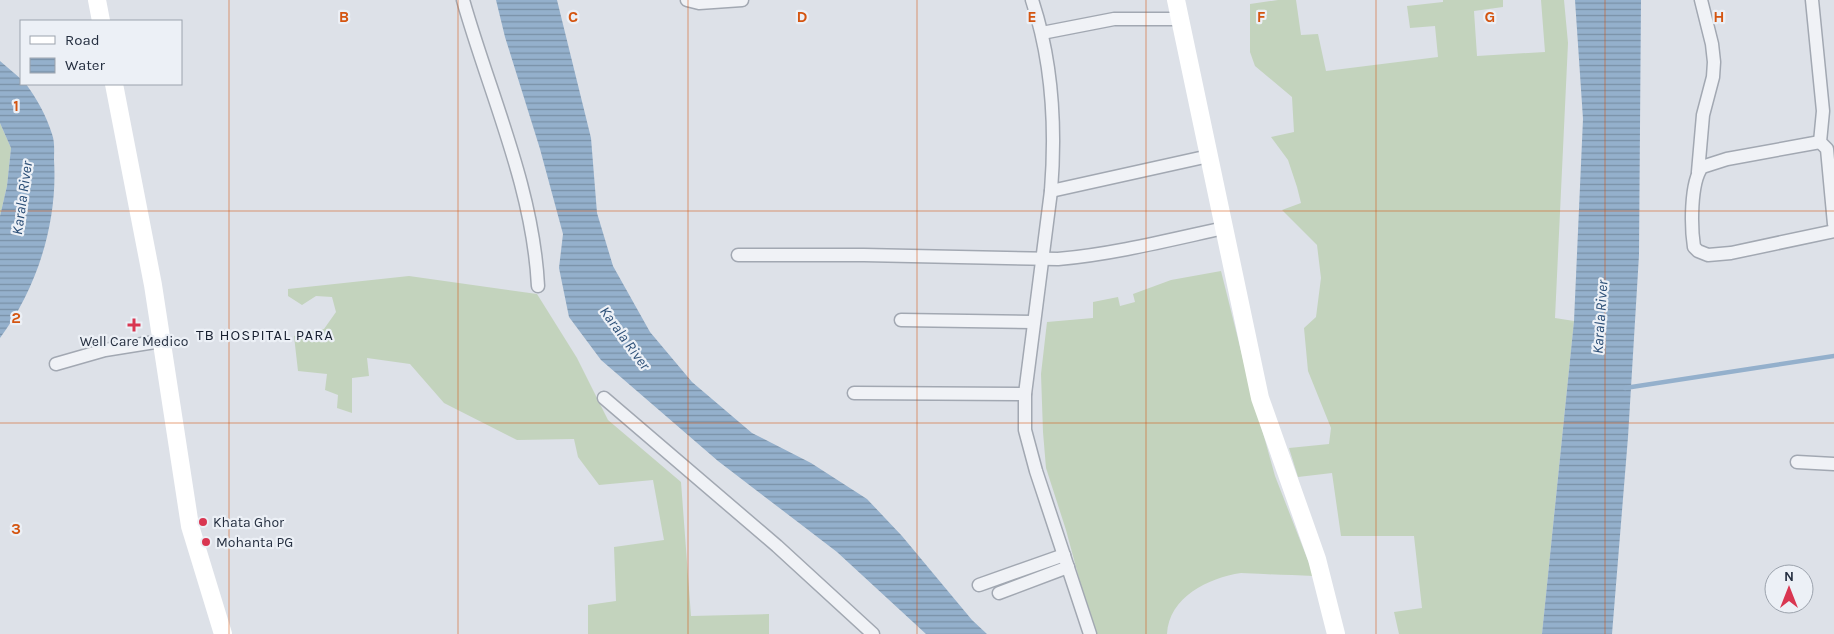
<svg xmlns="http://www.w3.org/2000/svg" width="1834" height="634" font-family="Karla,sans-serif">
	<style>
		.grass { fill: #c3d3bd }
		.water { fill: url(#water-rules) }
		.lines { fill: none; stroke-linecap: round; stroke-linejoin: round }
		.stream { stroke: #94b0cc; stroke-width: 4.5 }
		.street-casing { stroke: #a2a8b2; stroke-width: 15 }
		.street { stroke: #f0f2f6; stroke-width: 12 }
		.secondary { stroke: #fff; stroke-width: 18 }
		.grid { fill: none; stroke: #d45511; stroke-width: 1; stroke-opacity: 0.55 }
		.poi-dot { fill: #d93651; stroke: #ecf0f6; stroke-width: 2 }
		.labels { text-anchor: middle; stroke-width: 4.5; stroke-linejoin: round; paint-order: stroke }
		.poi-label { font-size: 14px; fill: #252f40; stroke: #ecf0f6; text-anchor: start }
		.water-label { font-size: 15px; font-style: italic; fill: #2c4f77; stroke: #ecf0f6 }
		.neighbourhood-label { font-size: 15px; letter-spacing: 1px; fill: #182030; stroke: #ecf0f6 }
		.grid-label { font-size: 16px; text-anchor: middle; font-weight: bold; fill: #d45511; stroke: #ecf0f6; stroke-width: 4.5; stroke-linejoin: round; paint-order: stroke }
	</style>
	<defs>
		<pattern id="water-rules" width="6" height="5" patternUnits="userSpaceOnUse" patternTransform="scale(1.25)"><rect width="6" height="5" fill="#94b0cc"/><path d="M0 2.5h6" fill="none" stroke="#7990a7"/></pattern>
	</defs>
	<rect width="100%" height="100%" fill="#dde1e8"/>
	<!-- grass -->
	<g class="grass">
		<polygon points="1278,0 1296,0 1301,35 1318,34 1326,71 1438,57 1435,26 1410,28 1407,6 1443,2 1443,0 1503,0 1503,7 1474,11 1477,56 1545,52 1541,0 1564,0 1568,43 1555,318 1574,321 1542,634 1399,634 1394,612 1422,608 1414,536 1341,536 1332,473 1298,477 1289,448 1329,444 1331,428 1308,371 1304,328 1316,317 1321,278 1317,245 1282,210 1301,203 1297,187 1288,160 1271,137 1294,132 1292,97 1255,66 1250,52 1250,4"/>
		<polygon points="0,123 11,148 7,186 0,216"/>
		<path d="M1221,271L1248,379L1275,476L1314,576C1297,575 1281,575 1264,574C1257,574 1248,573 1241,573C1208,578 1169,597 1167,634H1094L1066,530L1046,468L1043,432L1041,374L1047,322L1093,318V302L1118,297L1120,306L1135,302L1133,294L1171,280Z"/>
		<polygon points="409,276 537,294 577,358 608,420 681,482 691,616 769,614 769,634 588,634 588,605 616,601 614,547 664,540 653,480 599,485 578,457 574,439 517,440 444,403 410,364 367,358 369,376 352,378 352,413 337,408 338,395 325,390 327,374 298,371 294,336 324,329 336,312 332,297 316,296 302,305 288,296 288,289"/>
	</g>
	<!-- water -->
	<g class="water">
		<polygon points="496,0 557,0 591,138 597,213 613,266 650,332 692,382 752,433 811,463 867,499 902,536 972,620 987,634 926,634 837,552 718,461 601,360 569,317 559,268 563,234 540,149 505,37"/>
		<polygon points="1575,0 1641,0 1639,255 1628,437 1612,634 1542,634 1574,321 1583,119"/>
		<path d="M0,61L21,79V84H26C37,99 46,115 52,134C55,142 54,152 54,160C58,222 37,289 0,338V216L7,186L11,148L0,123Z"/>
	</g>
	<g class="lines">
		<!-- stream -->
		<polyline class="stream" points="1625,388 1834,356"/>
		<!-- street casing -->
		<g class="street-casing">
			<g id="street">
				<path d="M463,0C490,95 533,187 538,286"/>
				<polyline points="687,0 699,3 742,0"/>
				<path d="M1032,0C1052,60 1056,128 1051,191L1025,394V430L1036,471L1090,634"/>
				<polyline points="1812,0 1823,111 1820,142 1827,149 1834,224"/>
				<polyline points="1042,33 1114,19 1180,19"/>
				<path d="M1820,142L1727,159L1702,167C1690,183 1691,228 1694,247L1698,251L1708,255L1731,253L1834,231"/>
				<polyline points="1698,172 1703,115 1713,77 1714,62 1712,44 1701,0"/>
				<polyline points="1051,191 1209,156"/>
				<path d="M738,255H864L1058,259C1114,254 1169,240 1224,228"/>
				<polyline points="901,320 1033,322"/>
				<polyline points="56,364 105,350 161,341"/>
				<polyline points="854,393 1025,394"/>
				<polyline points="604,398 777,546 873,634"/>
				<polyline points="1797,462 1834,464"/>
				<polyline points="979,585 1064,555"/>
				<polyline points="999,593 1068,567"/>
			</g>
		</g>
		<!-- street -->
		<use href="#street" class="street"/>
		<!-- secondary -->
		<g class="secondary">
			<polyline points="97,0 101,21"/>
			<polyline points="1176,0 1260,398 1317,559 1336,634"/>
			<polyline points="114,84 153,285 190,526 223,634"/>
		</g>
	</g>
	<!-- grid -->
	<path class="grid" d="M229,0V634M458,0V634M688,0V634M917,0V634M1146,0V634M1376,0V634M1605,0V634M0,211H1834M0,423H1834"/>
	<!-- markers -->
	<g class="poi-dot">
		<path d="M131.5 317.5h5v5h5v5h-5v5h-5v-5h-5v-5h5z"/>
		<circle cx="203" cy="522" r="5"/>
		<circle cx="206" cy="542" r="5"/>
	</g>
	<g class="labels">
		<!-- poi labels -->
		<g class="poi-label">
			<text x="134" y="346" text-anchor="middle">Well Care Medico</text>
			<text x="213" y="527">Khata Ghor</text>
			<text x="216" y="547">Mohanta PG</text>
		</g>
		<!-- water labels -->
		<g class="water-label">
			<text transform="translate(22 198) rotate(-82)" y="5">Karala River</text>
			<text transform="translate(1600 317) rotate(-86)" y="5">Karala River</text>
			<text transform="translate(625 338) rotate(54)" y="5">Karala River</text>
		</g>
		<!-- neighbourhood labels -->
		<g class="neighbourhood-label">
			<text x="265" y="340">TB HOSPITAL PARA</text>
		</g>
	</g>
	<g class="grid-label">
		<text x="344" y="22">B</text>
		<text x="573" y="22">C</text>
		<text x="802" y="22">D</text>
		<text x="1032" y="22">E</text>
		<text x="1261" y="22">F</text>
		<text x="1490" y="22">G</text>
		<text x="1719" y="22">H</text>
		<text x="16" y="111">1</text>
		<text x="16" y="323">2</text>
		<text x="16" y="534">3</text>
	</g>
	<!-- legend -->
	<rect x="20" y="20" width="162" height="65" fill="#ecf0f6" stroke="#9ca3ad"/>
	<rect x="30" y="36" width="25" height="8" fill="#ffffff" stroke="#9ca3ad"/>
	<text x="65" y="45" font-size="15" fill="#252f40">Road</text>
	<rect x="30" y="58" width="25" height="15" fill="url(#water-rules)" stroke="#9ca3ad"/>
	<text x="65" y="70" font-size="15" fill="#252f40">Water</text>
	<!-- north arrow -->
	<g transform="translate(1789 589)"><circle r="24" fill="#ecf0f6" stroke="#9ca3ad"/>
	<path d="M0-4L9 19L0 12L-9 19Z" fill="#d93651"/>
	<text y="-8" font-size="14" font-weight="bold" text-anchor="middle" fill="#252f40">N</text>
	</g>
</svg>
